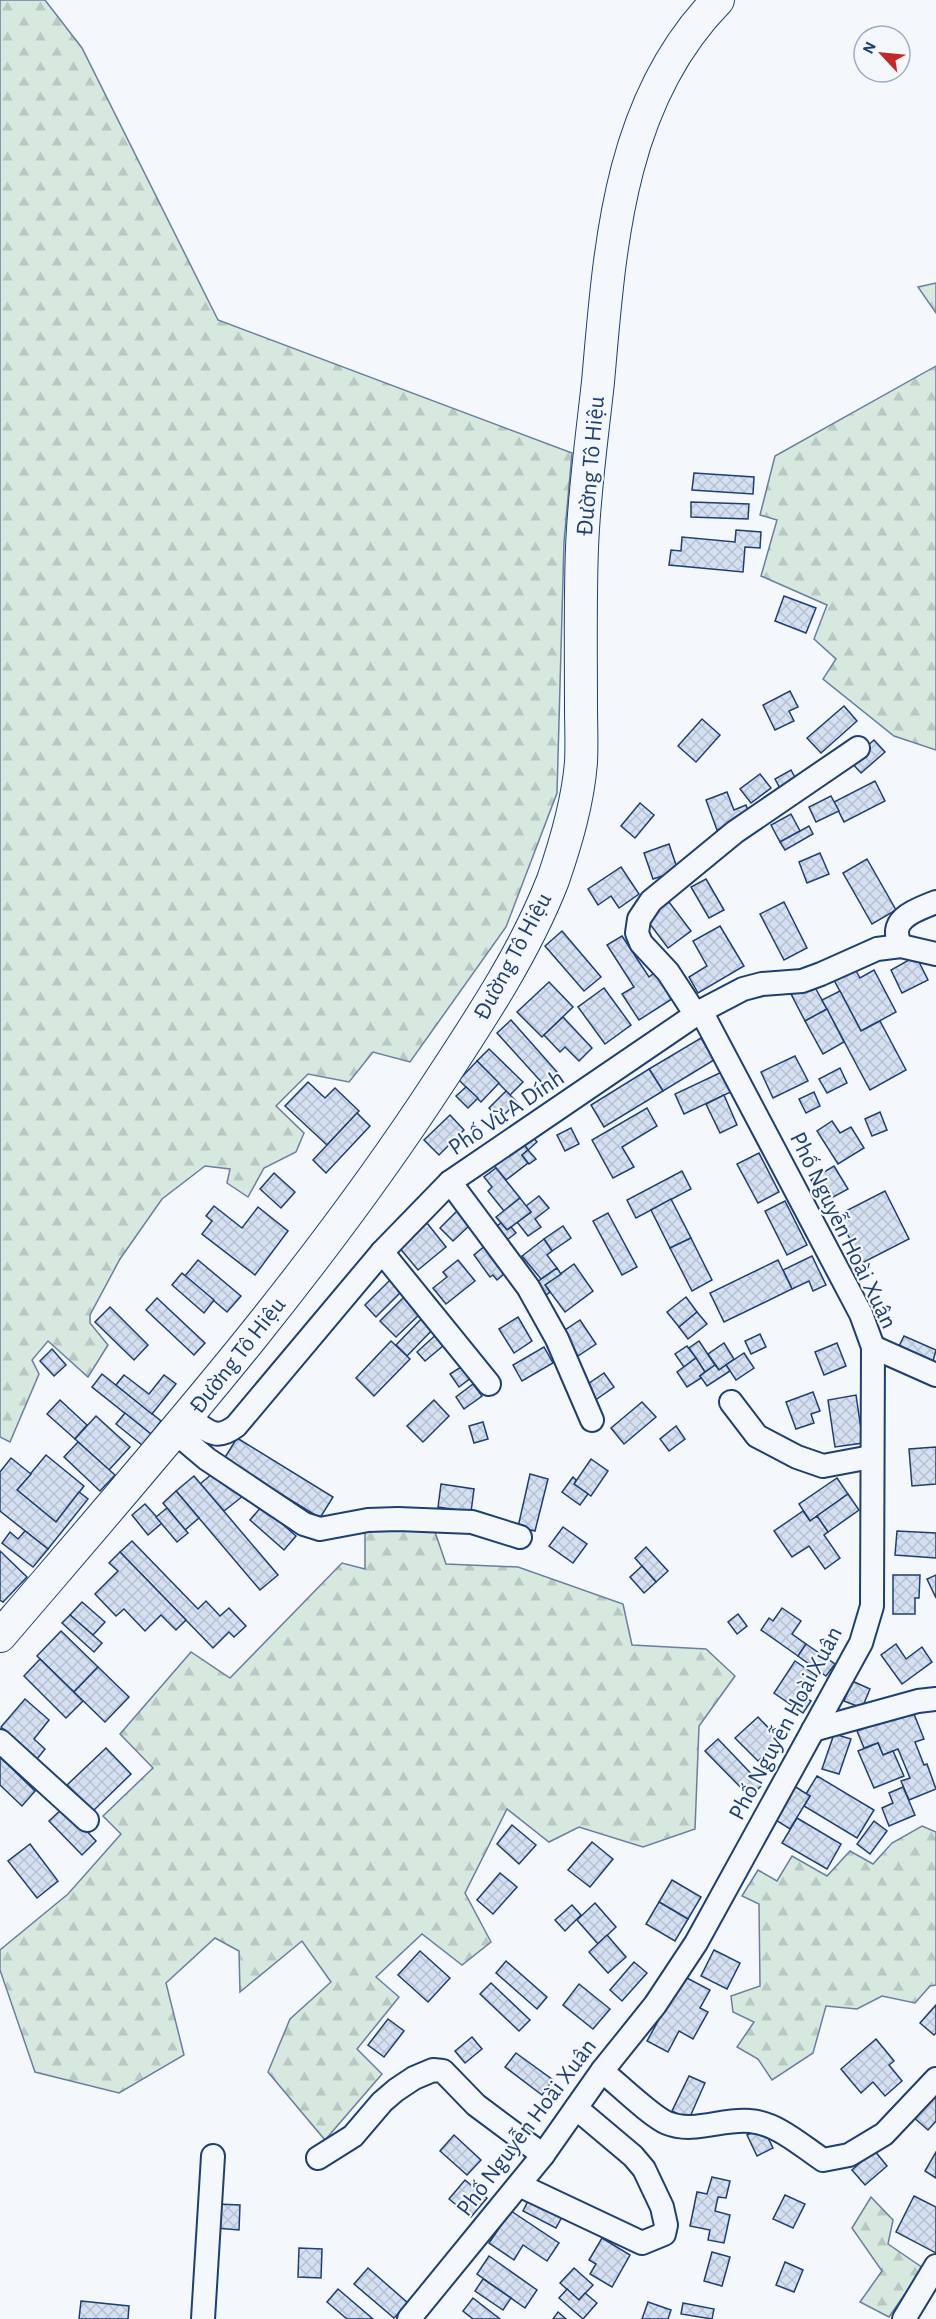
<svg xmlns="http://www.w3.org/2000/svg" width="936" height="2319" font-family="'Alegreya Sans',sans-serif">
	<style>
		.forest { fill: url(#forest-firs); stroke: #687fa3; stroke-width: 1.5 }
		.building { fill: url(#building-cross-hatch); stroke: #1d3f73; stroke-width: 1.5 }
		.lines { fill: none; stroke-linecap: round; stroke-linejoin: round }
		.minor-casing { stroke: #1d3f73; stroke-width: 26 }
		.highway-casing { stroke: #1d3f73; stroke-width: 34 }
		.minor { stroke: #f4f7fb; stroke-width: 22 }
		.highway { stroke: #f4f7fb; stroke-width: 32 }
		.labels { text-anchor: middle; stroke-width: 4.5; stroke-linejoin: round; paint-order: stroke }
		.street-label { font-size: 24px; fill: #1d3f73; stroke: #f4f7fb }
	</style>
	<defs>
		<pattern id="forest-firs" width="22" height="20" patternUnits="userSpaceOnUse" patternTransform="scale(1.5)"><rect width="22" height="20" fill="#d7e8df"/><path d="M5 1l3.5 6h-7zM16 11l3.5 6h-7z" fill="#b8c8c3"/></pattern>
		<pattern id="building-cross-hatch" width="8" height="8" patternUnits="userSpaceOnUse" patternTransform="scale(1.5)"><rect width="8" height="8" fill="#d5e0f0"/><path d="M0 0l8 8M0 8l8-8" fill="none" stroke="#b6c1d1"/></pattern>
	</defs>
	<rect width="100%" height="100%" fill="#f4f7fb"/>
	<!-- forest -->
	<g class="forest">
		<polygon points="0,0 45,0 82,48 218,320 572,453 564,542 557,793 506,927 410,1062 373,1052 349,1082 308,1074 276,1106 304,1133 296,1152 264,1168 248,1197 227,1183 230,1169 205,1166 162,1199 120,1259 90,1315 90,1323 108,1345 88,1377 48,1341 32,1360 39,1374 10,1442 0,1437"/>
		<polygon points="936,283 936,313 918,287"/>
		<polygon points="936,366 936,750 894,736 823,679 836,659 814,639 827,605 761,576 777,520 760,515 775,456"/>
		<polygon points="365,1526 434,1529 446,1564 518,1567 623,1604 632,1645 706,1649 735,1676 699,1726 695,1829 643,1847 579,1827 549,1842 507,1809 465,1893 491,1942 462,1965 422,1934 376,1977 399,1997 357,2049 382,2074 325,2140 268,2072 290,2019 331,1982 302,1941 240,1992 239,1951 215,1938 166,1983 184,2055 119,2093 35,2072 0,1970 0,1950 68,1894 121,1834 103,1816 153,1768 120,1734 191,1652 230,1678 342,1563 365,1569"/>
		<polygon points="922,1826 936,1832 936,1985 930,1986 915,2003 882,1996 857,2009 826,2006 813,2053 772,2080 758,2059 737,2047 754,2022 733,2012 731,1996 760,1986 759,1904 742,1896 758,1870 777,1881 792,1856 827,1876 850,1851 873,1864 892,1843"/>
		<polygon points="871,2197 893,2220 888,2244 923,2268 889,2317 860,2302 882,2271 852,2228"/>
	</g>
	<!-- building -->
	<g class="building">
		<polygon points="694,473 754,477 753,494 692,490"/>
		<polygon points="691,502 749,504 748,519 691,517"/>
		<polygon points="736,530 761,532 760,548 745,547 743,572 669,565 671,550 681,551 682,537 735,542"/>
		<polygon points="784,596 816,608 806,633 775,621"/>
		<polygon points="790,691 798,707 789,711 794,721 775,730 763,705"/>
		<polygon points="844,706 857,721 821,753 807,738"/>
		<polygon points="702,719 720,735 696,762 678,746"/>
		<polygon points="874,740 885,752 861,773 850,761"/>
		<polygon points="791,770 797,781 781,790 775,779"/>
		<polygon points="760,774 771,788 751,803 740,789"/>
		<polygon points="875,781 885,801 844,822 834,802"/>
		<polygon points="727,792 734,810 746,805 750,817 717,830 706,800"/>
		<polygon points="831,796 839,811 816,822 809,807"/>
		<polygon points="640,803 654,815 635,838 621,826"/>
		<polygon points="791,814 800,831 780,842 771,825"/>
		<polygon points="809,826 813,834 785,850 780,842"/>
		<polygon points="669,844 678,871 653,879 644,853"/>
		<polygon points="820,853 829,874 807,883 799,862"/>
		<polygon points="867,859 896,910 872,924 843,873"/>
		<polygon points="621,867 639,894 619,908 611,896 598,905 588,889"/>
		<polygon points="706,879 724,910 709,918 691,887"/>
		<polygon points="669,902 691,931 668,948 646,919"/>
		<polygon points="784,902 807,948 784,960 760,914"/>
		<polygon points="720,926 744,966 698,993 689,977 707,966 693,941"/>
		<polygon points="562,931 601,977 584,991 545,946"/>
		<polygon points="622,936 649,977 658,970 675,997 639,1020 622,994 634,987 607,945"/>
		<polygon points="916,956 928,980 902,993 891,970"/>
		<polygon points="855,969 860,978 874,970 896,1012 861,1031 834,980"/>
		<polygon points="549,982 573,1007 542,1037 517,1012"/>
		<polygon points="812,982 827,1009 805,1021 791,994"/>
		<polygon points="604,988 631,1025 605,1044 578,1007"/>
		<polygon points="840,991 861,1031 880,1021 906,1070 870,1090 822,1000"/>
		<polygon points="827,1009 844,1042 823,1054 805,1021"/>
		<polygon points="563,1017 592,1048 579,1061 565,1047 560,1052 544,1035"/>
		<polygon points="511,1020 557,1072 544,1085 497,1033"/>
		<polygon points="701,1038 714,1060 663,1091 649,1069"/>
		<polygon points="489,1049 523,1082 510,1095 477,1061"/>
		<polygon points="795,1056 808,1081 773,1098 761,1072"/>
		<polygon points="477,1061 499,1083 481,1102 459,1080"/>
		<polygon points="840,1068 847,1083 827,1093 819,1079"/>
		<polygon points="649,1069 663,1091 604,1127 591,1105"/>
		<polygon points="726,1070 735,1090 684,1114 675,1094"/>
		<polygon points="308,1082 325,1098 335,1088 359,1111 327,1145 285,1106"/>
		<polygon points="466,1087 478,1098 468,1108 456,1096"/>
		<polygon points="506,1091 517,1102 500,1119 489,1108"/>
		<polygon points="814,1092 820,1106 806,1113 799,1099"/>
		<polygon points="724,1095 737,1125 720,1133 706,1104"/>
		<polygon points="647,1108 657,1126 622,1147 634,1167 613,1178 592,1140"/>
		<polygon points="880,1112 887,1130 872,1136 865,1119"/>
		<polygon points="357,1113 370,1126 326,1173 313,1160"/>
		<polygon points="450,1115 464,1130 439,1155 424,1140"/>
		<polygon points="832,1121 840,1133 851,1127 864,1148 838,1164 817,1131"/>
		<polygon points="571,1128 579,1144 565,1151 557,1135"/>
		<polygon points="529,1132 537,1142 528,1150 523,1143"/>
		<polygon points="523,1143 528,1150 522,1155 528,1163 506,1180 491,1162"/>
		<polygon points="528,1150 536,1159 529,1164 522,1155"/>
		<polygon points="759,1153 779,1192 758,1203 737,1164"/>
		<polygon points="834,1166 848,1189 824,1202 811,1180"/>
		<polygon points="496,1168 520,1198 504,1211 488,1191 492,1187 484,1177"/>
		<polygon points="682,1171 691,1189 636,1218 627,1200"/>
		<polygon points="274,1173 295,1192 281,1208 260,1189"/>
		<polygon points="885,1191 909,1239 862,1263 838,1215"/>
		<polygon points="539,1196 549,1208 535,1219 541,1227 528,1236 517,1222 531,1212 526,1206"/>
		<polygon points="520,1198 531,1212 507,1230 496,1217"/>
		<polygon points="671,1199 691,1238 670,1248 651,1210"/>
		<polygon points="785,1201 807,1245 787,1255 765,1211"/>
		<polygon points="214,1206 242,1228 258,1207 288,1231 255,1275 202,1234 212,1221 206,1216"/>
		<polygon points="458,1210 471,1224 453,1241 440,1228"/>
		<polygon points="608,1213 637,1267 622,1275 593,1221"/>
		<polygon points="427,1223 446,1247 418,1270 398,1246"/>
		<polygon points="501,1223 507,1230 511,1227 516,1233 503,1243 493,1229"/>
		<polygon points="563,1226 571,1238 552,1251 544,1239"/>
		<polygon points="691,1238 712,1280 692,1291 670,1248"/>
		<polygon points="544,1239 552,1251 547,1255 557,1268 541,1279 522,1256"/>
		<polygon points="486,1245 510,1269 497,1280 493,1275 490,1277 474,1255"/>
		<polygon points="812,1256 826,1285 813,1291 809,1281 792,1289 783,1270"/>
		<polygon points="198,1260 241,1296 227,1312 185,1276"/>
		<polygon points="458,1260 475,1281 446,1304 433,1288 447,1277 443,1272"/>
		<polygon points="778,1260 792,1289 724,1322 710,1293"/>
		<polygon points="574,1264 593,1291 565,1312 545,1285"/>
		<polygon points="557,1268 561,1274 545,1285 550,1292 542,1298 533,1285"/>
		<polygon points="182,1273 214,1300 204,1313 172,1285"/>
		<polygon points="393,1277 404,1289 376,1317 365,1305"/>
		<polygon points="406,1295 422,1312 396,1337 380,1321"/>
		<polygon points="686,1297 697,1312 679,1327 667,1312"/>
		<polygon points="157,1298 205,1343 194,1355 146,1310"/>
		<polygon points="110,1307 148,1345 134,1360 95,1322"/>
		<polygon points="697,1312 707,1324 688,1339 679,1327"/>
		<polygon points="424,1316 435,1327 407,1356 396,1345"/>
		<polygon points="518,1317 532,1341 514,1353 499,1329"/>
		<polygon points="580,1320 596,1344 578,1356 562,1332"/>
		<polygon points="440,1331 449,1341 425,1361 417,1352"/>
		<polygon points="760,1334 766,1347 751,1354 745,1341"/>
		<polygon points="904,1336 936,1350 932,1365 897,1350"/>
		<polygon points="391,1341 410,1359 374,1396 356,1378"/>
		<polygon points="699,1341 715,1365 705,1372 689,1348"/>
		<polygon points="724,1343 734,1359 719,1370 708,1354"/>
		<polygon points="837,1343 846,1366 824,1375 815,1352"/>
		<polygon points="687,1346 696,1358 684,1367 675,1354"/>
		<polygon points="544,1347 553,1363 522,1381 513,1365"/>
		<polygon points="52,1349 66,1365 54,1376 40,1361"/>
		<polygon points="744,1353 754,1368 736,1380 726,1365"/>
		<polygon points="696,1358 705,1372 700,1376 701,1378 687,1387 677,1372"/>
		<polygon points="464,1365 472,1377 459,1387 450,1374"/>
		<polygon points="715,1365 719,1370 726,1365 730,1371 707,1386 700,1376"/>
		<polygon points="604,1373 614,1387 594,1401 585,1386"/>
		<polygon points="102,1374 161,1421 151,1434 92,1387"/>
		<polygon points="124,1375 149,1394 164,1375 176,1384 152,1414 116,1385"/>
		<polygon points="473,1384 482,1396 464,1409 456,1397"/>
		<polygon points="813,1392 820,1411 811,1414 814,1423 796,1429 786,1402"/>
		<polygon points="856,1395 863,1443 835,1447 828,1400"/>
		<polygon points="60,1400 87,1425 75,1439 47,1414"/>
		<polygon points="434,1400 449,1416 423,1442 407,1426"/>
		<polygon points="642,1402 656,1417 624,1444 611,1428"/>
		<polygon points="125,1413 151,1434 142,1445 116,1424"/>
		<polygon points="96,1416 130,1447 109,1470 75,1439"/>
		<polygon points="483,1422 488,1439 474,1443 469,1426"/>
		<polygon points="676,1426 685,1439 669,1451 660,1439"/>
		<polygon points="237,1438 333,1497 320,1518 224,1459"/>
		<polygon points="78,1442 115,1475 100,1491 64,1457"/>
		<polygon points="936,1447 936,1484 912,1486 909,1449"/>
		<polygon points="46,1455 84,1486 56,1522 17,1490"/>
		<polygon points="11,1458 31,1474 17,1490 56,1522 79,1492 88,1499 48,1549 0,1511 0,1472"/>
		<polygon points="591,1459 608,1471 591,1496 574,1484"/>
		<polygon points="219,1468 243,1496 224,1511 200,1484"/>
		<polygon points="530,1474 548,1479 535,1531 518,1527"/>
		<polygon points="194,1476 278,1575 260,1590 176,1491"/>
		<polygon points="573,1477 576,1480 574,1484 588,1494 580,1505 562,1492"/>
		<polygon points="837,1478 848,1494 810,1521 799,1504"/>
		<polygon points="441,1484 474,1489 471,1512 438,1507"/>
		<polygon points="176,1491 199,1518 185,1530 163,1503"/>
		<polygon points="848,1494 859,1510 828,1532 817,1516"/>
		<polygon points="145,1504 162,1523 148,1535 132,1515"/>
		<polygon points="262,1506 296,1536 284,1550 250,1520"/>
		<polygon points="167,1508 188,1533 177,1542 156,1517"/>
		<polygon points="803,1511 810,1521 817,1516 828,1532 824,1535 840,1558 825,1569 809,1546 792,1557 774,1531"/>
		<polygon points="563,1527 587,1544 573,1563 549,1546"/>
		<polygon points="25,1531 48,1549 33,1567 2,1543 10,1532 18,1539"/>
		<polygon points="897,1531 936,1533 936,1558 895,1555"/>
		<polygon points="132,1541 198,1609 206,1601 220,1616 229,1608 246,1626 234,1637 229,1632 213,1648 120,1552"/>
		<polygon points="646,1547 668,1571 656,1582 635,1558"/>
		<polygon points="0,1551 27,1577 3,1602 0,1600"/>
		<polygon points="120,1552 186,1620 176,1630 161,1615 145,1631 124,1609 116,1616 95,1594 118,1571 109,1563"/>
		<polygon points="642,1566 656,1582 644,1593 630,1577"/>
		<polygon points="893,1575 920,1575 919,1598 915,1598 915,1614 893,1614"/>
		<polygon points="936,1575 936,1598 927,1579"/>
		<polygon points="82,1602 105,1622 93,1635 70,1615"/>
		<polygon points="782,1608 801,1621 792,1634 806,1644 798,1656 761,1630 769,1618 773,1621"/>
		<polygon points="738,1614 747,1626 737,1634 728,1622"/>
		<polygon points="70,1615 102,1643 94,1652 62,1623"/>
		<polygon points="61,1631 98,1667 74,1692 37,1656"/>
		<polygon points="806,1644 835,1664 826,1676 798,1656"/>
		<polygon points="896,1644 906,1659 922,1647 932,1662 902,1684 881,1655"/>
		<polygon points="40,1659 83,1701 66,1718 24,1676"/>
		<polygon points="795,1661 817,1676 803,1696 811,1701 803,1713 774,1693"/>
		<polygon points="98,1667 129,1697 105,1722 74,1692"/>
		<polygon points="852,1681 870,1689 862,1708 844,1701"/>
		<polygon points="25,1699 49,1720 34,1739 45,1749 37,1759 1,1727"/>
		<polygon points="912,1709 924,1739 915,1742 924,1765 927,1764 936,1789 909,1800 901,1781 910,1778 898,1749 883,1755 878,1743 864,1748 857,1731"/>
		<polygon points="758,1717 780,1740 758,1761 735,1738"/>
		<polygon points="834,1734 851,1739 839,1774 822,1769"/>
		<polygon points="718,1739 762,1785 750,1797 705,1751"/>
		<polygon points="878,1743 883,1755 893,1751 904,1776 874,1788 858,1751"/>
		<polygon points="106,1748 131,1774 93,1811 67,1785"/>
		<polygon points="0,1757 35,1791 22,1806 0,1785"/>
		<polygon points="817,1776 874,1810 857,1838 804,1806 810,1796 806,1794"/>
		<polygon points="791,1784 810,1796 790,1829 771,1817"/>
		<polygon points="903,1787 915,1815 889,1826 882,1808 893,1803 889,1793"/>
		<polygon points="64,1807 96,1841 82,1855 49,1821"/>
		<polygon points="797,1818 841,1844 827,1869 782,1843"/>
		<polygon points="874,1821 887,1831 870,1854 857,1844"/>
		<polygon points="512,1825 536,1845 519,1864 497,1844"/>
		<polygon points="592,1842 613,1859 590,1887 568,1870"/>
		<polygon points="30,1844 58,1881 37,1898 8,1861"/>
		<polygon points="500,1873 517,1887 493,1914 477,1900"/>
		<polygon points="672,1880 701,1897 688,1919 659,1902"/>
		<polygon points="659,1902 688,1919 675,1941 646,1924"/>
		<polygon points="595,1903 616,1927 598,1944 577,1920"/>
		<polygon points="572,1905 581,1915 565,1931 555,1920"/>
		<polygon points="607,1935 626,1957 608,1973 589,1952"/>
		<polygon points="714,1950 740,1963 727,1989 701,1976"/>
		<polygon points="420,1951 450,1978 428,2002 398,1975"/>
		<polygon points="506,1961 547,1997 537,2009 496,1973"/>
		<polygon points="634,1962 647,1973 622,2001 610,1990"/>
		<polygon points="683,1976 710,1990 700,2008 708,2012 693,2039 679,2031 668,2052 647,2041"/>
		<polygon points="491,1983 530,2020 519,2031 480,1994"/>
		<polygon points="579,1984 610,2009 593,2029 563,2005"/>
		<polygon points="936,2005 936,2033 934,2035 920,2023"/>
		<polygon points="388,2019 404,2031 384,2057 368,2045"/>
		<polygon points="472,2037 482,2049 465,2063 455,2051"/>
		<polygon points="876,2039 894,2061 889,2065 902,2081 885,2096 873,2082 861,2093 841,2069"/>
		<polygon points="516,2053 553,2080 542,2095 505,2067"/>
		<polygon points="689,2076 705,2083 689,2119 672,2111"/>
		<polygon points="936,2094 936,2121 928,2130 912,2116"/>
		<polygon points="763,2128 773,2148 757,2156 747,2135"/>
		<polygon points="454,2135 481,2160 467,2175 440,2151"/>
		<polygon points="874,2150 887,2166 865,2185 852,2170"/>
		<polygon points="936,2152 936,2178 925,2171"/>
		<polygon points="712,2177 730,2181 726,2198 718,2197 715,2211 730,2215 724,2243 708,2240 710,2230 690,2226 697,2192 707,2194"/>
		<polygon points="465,2180 487,2198 471,2217 449,2199"/>
		<polygon points="531,2195 564,2213 556,2228 523,2211"/>
		<polygon points="785,2195 805,2204 793,2228 773,2219"/>
		<polygon points="914,2196 936,2207 936,2253 896,2232"/>
		<polygon points="217,2204 240,2205 239,2230 216,2228"/>
		<polygon points="511,2211 559,2243 547,2261 523,2245 514,2260 489,2243"/>
		<polygon points="602,2238 630,2255 612,2287 590,2274 596,2264 589,2260"/>
		<polygon points="299,2248 322,2249 321,2278 298,2277"/>
		<polygon points="712,2252 730,2257 722,2286 704,2281"/>
		<polygon points="489,2256 537,2290 525,2308 477,2274"/>
		<polygon points="785,2262 803,2270 794,2292 776,2285"/>
		<polygon points="368,2268 408,2303 394,2318 354,2284"/>
		<polygon points="574,2268 593,2285 579,2300 560,2283"/>
		<polygon points="483,2279 511,2298 503,2310 475,2291"/>
		<polygon points="338,2289 373,2319 347,2319 327,2302"/>
		<polygon points="567,2289 579,2300 585,2293 597,2303 583,2319 559,2298"/>
		<polygon points="473,2298 500,2319 473,2319 463,2311"/>
		<polygon points="81,2301 129,2306 128,2319 79,2319"/>
		<polygon points="648,2302 671,2310 668,2319 642,2319"/>
		<polygon points="683,2303 714,2309 712,2319 681,2314"/>
		<polygon points="558,2312 566,2319 553,2319"/>
	</g>
	<g class="lines">
		<!-- minor casing -->
		<g class="minor-casing">
			<g id="minor">
				<path d="M901,946C886,919 916,910 936,902"/>
				<polyline points="696,1015 668,972 641,943 637,933 639,919 651,901 735,832 858,748"/>
				<polyline points="450,1182 528,1287 557,1339 592,1420"/>
				<polyline points="382,1252 489,1384"/>
				<polyline points="873,1347 936,1375"/>
				<polyline points="731,1402 757,1436 797,1457 823,1466 871,1457"/>
				<path d="M188,1417C207,1430 215,1442 236,1426L382,1252L450,1182L701,1011L743,989L762,984L802,981L821,974L877,949L901,946L936,954"/>
				<polyline points="175,1432 207,1459 304,1524 320,1529 368,1520 398,1519 472,1522 520,1537"/>
				<polyline points="813,1730 918,1701 936,1699"/>
				<polyline points="0,1741 87,1820"/>
				<path d="M602,2071C617,2083 652,2117 667,2123C694,2134 723,2118 750,2121C777,2123 802,2146 823,2160L849,2155L884,2134L936,2079"/>
				<polyline points="318,2158 353,2136 382,2102 396,2090 414,2078 433,2070 443,2071 476,2105 543,2155"/>
				<polyline points="519,2185 642,2243 664,2234 666,2225 662,2207 644,2169 633,2156 576,2108"/>
				<polyline points="203,2319 213,2156"/>
				<polyline points="409,2319 543,2155 602,2071 655,2005 696,1943 861,1643 872,1606 873,1347 861,1314 701,1011"/>
				<polyline points="904,2319 936,2266"/>
			</g>
		</g>
		<!-- highway casing -->
		<g class="highway-casing">
			<path id="highway" d="M0,1636C153,1457 310,1280 439,1082C481,1018 525,952 553,880C566,842 578,802 581,762C582,744 581,725 581,707C581,654 580,601 582,548C584,493 592,437 598,382C610,247 618,102 718,0"/>
		</g>
		<!-- minor -->
		<use href="#minor" class="minor"/>
		<!-- highway -->
		<use href="#highway" class="highway"/>
	</g>
	<g class="labels">
		<!-- street labels -->
		<g class="street-label">
			<text transform="translate(590 466) rotate(-85)" y="8">Đường Tô Hiệu</text>
			<text transform="translate(512 956) rotate(-62)" y="8">Đường Tô Hiệu</text>
			<text transform="translate(506 1112) rotate(-34)" y="8">Phố Vừ A Dính</text>
			<text transform="translate(844 1230) rotate(64)" y="8">Phố Nguyễn Hoài Xuân</text>
			<text transform="translate(237 1355) rotate(-52)" y="8">Đường Tô Hiệu</text>
			<text transform="translate(785 1723) rotate(-62)" y="8">Phố Nguyễn Hoài Xuân</text>
			<text transform="translate(526 2127) rotate(-53)" y="8">Phố Nguyễn Hoài Xuân</text>
		</g>
	</g>
	<!-- north arrow -->
	<g transform="translate(882 54) rotate(296)"><circle r="28" fill="#f4f7fb" stroke="#9eadc5" stroke-width="1.5"/>
	<path d="M0-4.5L10 22L0 15L-10 22Z" fill="#c62828"/>
	<text y="-9" font-size="16" font-weight="bold" text-anchor="middle" fill="#1d3f73">N</text>
	</g>
</svg>
